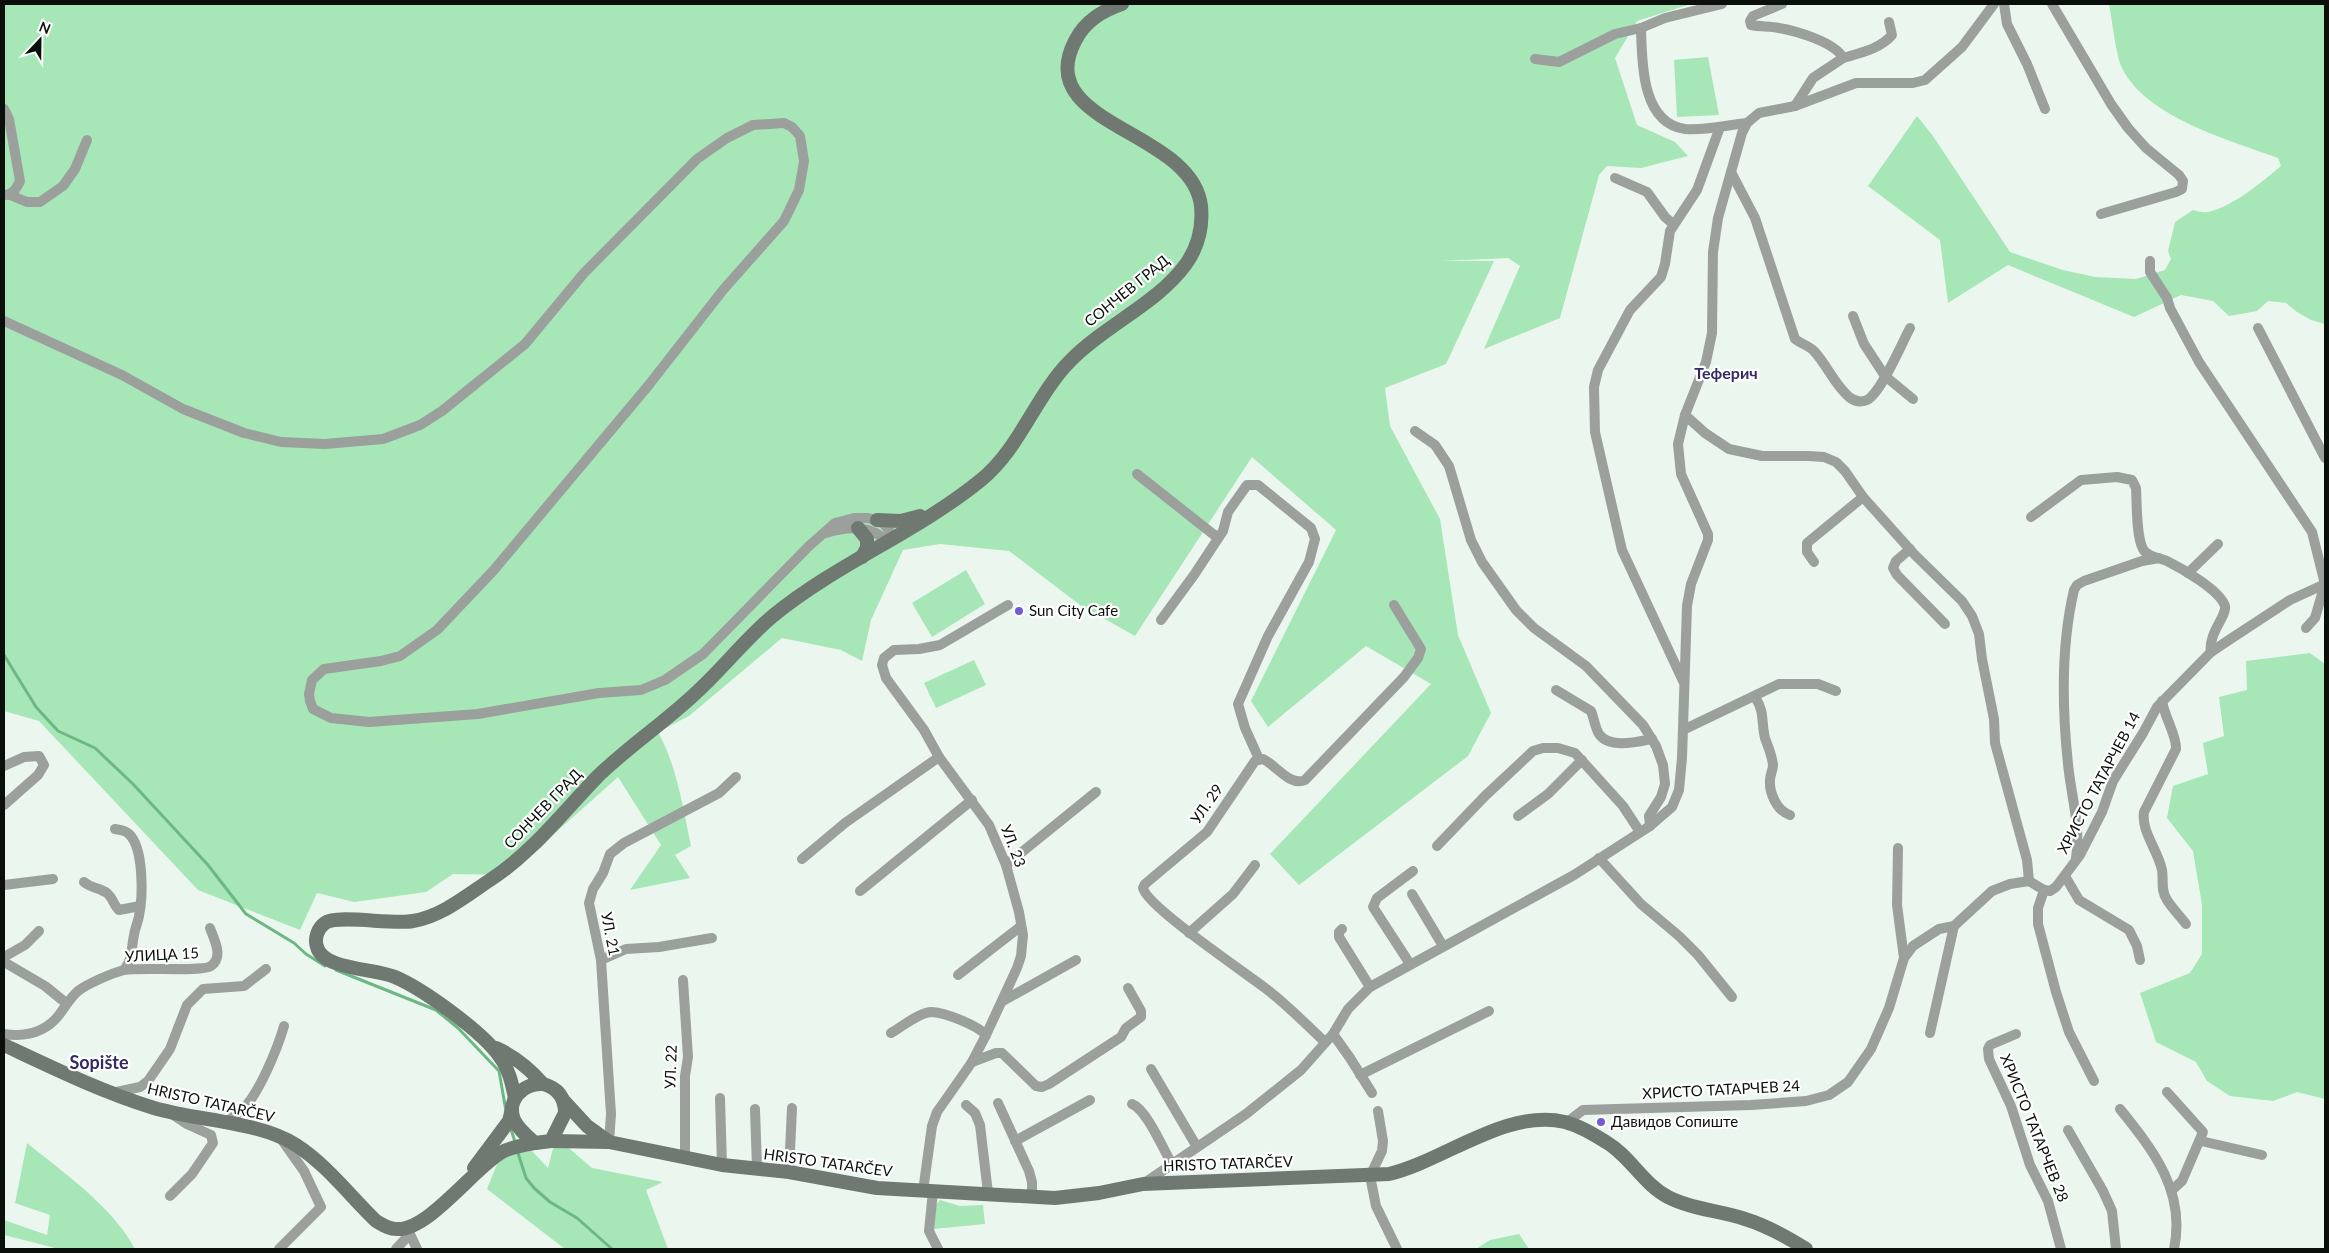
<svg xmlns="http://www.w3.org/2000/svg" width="2329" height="1253" font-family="Lato,sans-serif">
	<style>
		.green { fill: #a7e6b7 }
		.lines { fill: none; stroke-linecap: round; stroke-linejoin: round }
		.stream { stroke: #6cb883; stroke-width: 3 }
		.minor { stroke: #9ba09c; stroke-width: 10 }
		.secondary { stroke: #707872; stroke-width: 14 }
		.poi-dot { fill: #745ad4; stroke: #fff; stroke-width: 2 }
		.labels { text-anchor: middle; stroke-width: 4.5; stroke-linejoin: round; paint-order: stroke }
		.street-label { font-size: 15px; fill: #0b0f0c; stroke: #fff }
		.poi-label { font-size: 15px; fill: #0b0f0c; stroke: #fff; text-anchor: start }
		.neighbourhood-label { font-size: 16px; font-weight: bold; fill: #352964; stroke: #fff }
		.quarter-label { font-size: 18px; font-weight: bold; fill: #352964; stroke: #fff }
	</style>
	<rect width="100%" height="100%" fill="#ebf7ee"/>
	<!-- green -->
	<g class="green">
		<path d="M4,4H1691L1637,21L1615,58L1637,125L1675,142L1688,156L1641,168L1607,166L1599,175L1560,318L1484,349L1520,266L1508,258L1441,261H1494L1446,364L1385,388L1390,426L1440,519L1458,635L1491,713L1468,756L1299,885L1270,854L1431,684L1366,646L1268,727L1251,701L1336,530L1252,457L1135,636L1080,605L1009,551L940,544L903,550L871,620L862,661L841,650L782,638L689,716L658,732C677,766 683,808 691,846L675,855L690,878L630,890L661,845L618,777L508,875L453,874L426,892L354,902L317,893L300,930L198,890L39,721L4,711Z"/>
		<path d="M2109,4H2325V324L2311,320L2297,312L2286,303L2268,301L2257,311L2229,316L2213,301L2181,295L2134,317L2008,265L1948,303L1940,240L1868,186L1917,116L1933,136L2010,252L2063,270L2095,277L2136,279L2165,270L2171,259L2168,251L2175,222L2193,210C2197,211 2203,213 2208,212C2232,207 2262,182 2281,166L2278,158C2229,140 2146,117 2122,68C2116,56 2112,19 2109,4Z"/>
		<polygon points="1708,57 1719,115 1677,117 1674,60"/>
		<polygon points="966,570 985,604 932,637 912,603"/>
		<polygon points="2310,653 2325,664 2325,1099 2297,1092 2273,1101 2230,1096 2207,1081 2196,1062 2156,1042 2140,993 2190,973 2202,954 2202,905 2193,851 2167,818 2173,786 2208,774 2203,743 2224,736 2219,697 2247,690 2246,661"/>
		<polygon points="974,660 986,685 936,708 924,683"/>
		<polygon points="556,1137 592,1168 663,1182 646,1190 668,1249 565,1249 487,1189 500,1157 529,1148 548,1168"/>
		<path d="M27,1143C64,1173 113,1207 135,1249H59L4,1235V1220L47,1235L50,1215L15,1203Z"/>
		<polygon points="940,1200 960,1206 983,1205 985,1224 933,1229 935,1206"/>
		<polygon points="1519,1234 1529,1249 1476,1249 1490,1240"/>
	</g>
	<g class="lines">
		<!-- stream -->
		<g class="stream">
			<polyline points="4,655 36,707 58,731 95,748 133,784 208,865 246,914 294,943 306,954 325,966"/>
			<polyline points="336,970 436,1010 458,1028 499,1071 506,1111"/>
			<polyline points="510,1126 515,1142"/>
			<polyline points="517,1150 526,1178 534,1188 550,1202 577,1218 612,1249"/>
		</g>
		<!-- minor -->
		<g class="minor">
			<path d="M1782,4L1753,16L1750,21L1751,25C1760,27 1770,26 1779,28C1796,31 1835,42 1843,58L1813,78L1795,106"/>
			<polyline points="2004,4 2007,24 2027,64 2045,109"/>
			<polyline points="2052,4 2111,104 2128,128 2146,148 2179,175 2183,181 2182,189 2176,192 2101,214"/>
			<path d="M1641,28C1642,61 1641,123 1685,129C1705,131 1727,125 1747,123"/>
			<path d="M1843,58C1860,53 1880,49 1892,35L1889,22"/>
			<polyline points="1535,59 1559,62 1615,34 1641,28 1665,18 1722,4"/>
			<path d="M4,109L9,119L20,181C17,188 13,195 5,195"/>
			<path d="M1731,172L1755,218L1795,339C1801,344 1808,345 1814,351C1827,365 1834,384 1849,397C1854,401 1860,403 1867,400C1881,393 1902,343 1910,328"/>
			<polyline points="1615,178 1647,192 1665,217 1673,224"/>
			<polyline points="10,195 27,202 40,202 63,186 75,169 87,140"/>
			<polyline points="2150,261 2150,272 2167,298 2170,308 2199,362 2312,532 2325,584 2315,618 2306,628"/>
			<polyline points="1853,316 1864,344 1885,376 1913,399"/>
			<polyline points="4,321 122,375 183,409 244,433 281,442 325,444 383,439 420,425 442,411 525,344 584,273 697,159 727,138 753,125 784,123 792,127 800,136 804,161 799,190 784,221 723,290 648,386 493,571 437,630 400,656 381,661 324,669 312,680 309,694 310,701 313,709 331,718 369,722 478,714 599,693 641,690 665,680 703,654 809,546 835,523 854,518 868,518 883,523 889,530 888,542"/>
			<polyline points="2258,328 2325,458"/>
			<polyline points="1685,415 1705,433 1729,449 1762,456 1808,456 1824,457 1836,462 1845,471 1863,497 1915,555 1962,601 1972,616 1979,634 1982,659 1994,719 1995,743 2027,860 2029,881"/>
			<polyline points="1415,431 1435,445 1449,466 1471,540 1482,562 1516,610 1534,628 1586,666 1643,725 1656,746 1663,765 1665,784 1661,797 1649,816 1650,826"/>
			<polyline points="1137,474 1218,538"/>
			<path d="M2031,517L2081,480L2117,477L2132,480L2136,488C2137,503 2136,536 2143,549C2147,557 2160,558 2167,561C2181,568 2220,590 2225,606C2227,616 2208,633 2211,652"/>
			<path d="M826,533C847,526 872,525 888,542"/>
			<polyline points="1910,549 1896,561 1893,568 1897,575 1945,624"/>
			<polyline points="1814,562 1807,552 1807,543 1863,497"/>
			<polyline points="2188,573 2218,544"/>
			<polyline points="1161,620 1194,575 1223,531 1228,512 1247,485 1258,485 1311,528 1315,539 1309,562 1268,636 1238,704 1245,728 1259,759"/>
			<polyline points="1683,681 1622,550 1595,432 1594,387 1598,370 1630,310 1661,277 1665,264 1670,231 1697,190 1720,127"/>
			<path d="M1556,690L1591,711C1594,718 1595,728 1599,734C1609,749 1637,742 1652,739"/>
			<path d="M1755,697C1765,712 1761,722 1765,738C1768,747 1772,755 1773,765C1773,770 1770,775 1770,780C1769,793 1777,811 1790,815"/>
			<path d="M2162,701C2164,716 2177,736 2176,749L2144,812C2141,832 2158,850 2162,870C2164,880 2160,889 2167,900C2172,908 2180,916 2186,924"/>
			<polyline points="1683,730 1779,684 1818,684 1836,691"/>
			<polyline points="4,766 24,757 39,756 44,765 38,775 4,805"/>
			<polyline points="1518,816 1548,794 1582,760"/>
			<path d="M115,829C120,830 125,830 129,834C144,848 143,897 139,916C138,922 135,928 134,935C131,949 133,959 124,970"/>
			<polyline points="1437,846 1485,796 1533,751 1543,748 1558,748 1575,753 1623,806 1640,832"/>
			<polyline points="1898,848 1897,905 1904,958"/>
			<polyline points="1599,858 1641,904 1679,936 1698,955 1732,997"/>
			<path d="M2076,858C2081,826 2071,796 2068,764C2062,707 2061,645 2074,590L2077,585L2084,581L2142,561L2159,558"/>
			<polyline points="802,859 845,823 939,757"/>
			<polyline points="1006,865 1096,792"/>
			<polyline points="2065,876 2079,900 2129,930 2137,946 2140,960"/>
			<path d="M84,882C91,888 100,888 107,893C113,898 114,906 119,910L140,906"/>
			<polyline points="4,885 53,879"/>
			<polyline points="2044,890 2050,891 2056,887 2080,855 2102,812 2113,781 2143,733 2157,707 2211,652 2232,638 2290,600 2325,584"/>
			<polyline points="2044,890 2038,908 2038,924 2056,992 2069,1032 2094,1081"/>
			<polyline points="860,891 972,800"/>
			<polyline points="1412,894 1443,946"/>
			<polyline points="1342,929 1339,932 1339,937 1370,987"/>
			<polyline points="1189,933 1233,894 1255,865"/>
			<polyline points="4,957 25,945 39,931"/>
			<polyline points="601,960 626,949 659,947 712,938"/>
			<polyline points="4,962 45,986 66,1003"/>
			<polyline points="1410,964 1373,907 1377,898 1413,871"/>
			<polyline points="958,975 1020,927"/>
			<polyline points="683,980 688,1057 685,1076 685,1156"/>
			<polyline points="1003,1001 1076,960"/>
			<path d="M891,1033C902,1027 919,1012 932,1012C946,1013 977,1025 986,1035"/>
			<polyline points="1930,1033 1954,926"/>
			<path d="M4,1034C25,1037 45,1033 59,1015C65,1007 70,998 78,991C87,984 112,973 124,970C140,967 203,972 211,966C224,957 214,939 210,928"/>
			<polyline points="1333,1034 1350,1058 1372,1093"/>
			<polyline points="2016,1034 1990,1045 1988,1049 1989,1059 2011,1106 2030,1165 2048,1201 2061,1249"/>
			<path d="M1325,1042C1307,1025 1289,1007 1269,991C1249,975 1147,907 1143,888L1145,884L1207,832L1255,761L1263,759C1276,765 1290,787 1305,780L1404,677L1418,658L1421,649L1394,605"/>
			<polyline points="972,1062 996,1053 1002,1053 1036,1086 1042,1087 1049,1084 1121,1037 1126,1028 1141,1017 1141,1011 1128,988"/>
			<polyline points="1151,1069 1197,1147"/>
			<polyline points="1360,1075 1489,1011"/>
			<polyline points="2167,1092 2203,1132 2182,1181 2172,1190"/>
			<polyline points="112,1093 140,1087 148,1081 170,1049 187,1005 203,989 244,986 266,969"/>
			<polyline points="720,1098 722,1165"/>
			<polyline points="998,1103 1029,1171 1032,1182 1032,1196"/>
			<path d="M1132,1104C1147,1110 1163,1149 1172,1164"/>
			<polyline points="966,1105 975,1113 980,1125 988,1193"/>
			<polyline points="755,1109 757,1168"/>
			<path d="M2120,1109C2154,1151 2186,1192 2174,1249"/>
			<polyline points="1378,1111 1383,1141 1382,1151 1370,1176 1376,1206 1397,1249"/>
			<polyline points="1566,1123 1583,1110 1751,1105 1806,1101 1829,1095 1848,1082 1871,1049 1889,1008 1904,958 1913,946 1939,929 1954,926 1992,891 2010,884 2029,881 2044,890"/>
			<path d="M225,1124C231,1117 237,1115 243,1109C259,1094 278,1047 284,1026"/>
			<polyline points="2068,1130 2103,1191 2112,1211 2116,1249"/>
			<polyline points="1015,1141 1090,1100"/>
			<polyline points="2201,1141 2262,1155"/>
			<polyline points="609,1142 611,1114 601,960 589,903 593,889 603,873 610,854 624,843 719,793 736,777"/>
			<polyline points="789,1172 792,1108"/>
			<polyline points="1143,1184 1246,1114 1301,1070 1333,1034 1348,1009 1370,987 1574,875 1650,826 1672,807 1679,790 1682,758 1687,606 1691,584 1708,540 1708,534 1681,474 1678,444 1685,415 1706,362 1712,333 1713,252 1718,218 1742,133 1747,123 1759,113 1795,106 1856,83 1913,83 1925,80 1962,47 1994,4"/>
			<polyline points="923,1191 932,1126 937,1112 972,1062 986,1035 1017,968 1021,956 1023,935 1019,912 1006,865 989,825 939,757 924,730 886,678 882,665 884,658 894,650 919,649 940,645 1008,605"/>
			<polyline points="933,1191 929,1231 938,1249"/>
			<polyline points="170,1196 192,1174 213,1143 211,1135 187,1124 172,1114"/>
			<polyline points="407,1228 417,1249"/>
			<polyline points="279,1249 321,1207 304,1171 282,1140"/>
			<polyline points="396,1249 410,1234"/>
		</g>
		<!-- secondary -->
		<g class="secondary">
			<polyline points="877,520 901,521 920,516"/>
			<polyline points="858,528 867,539 867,548 862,557"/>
			<path d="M4,1045C53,1068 102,1092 154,1108C198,1121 258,1121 296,1145C327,1165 350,1196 376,1221C383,1225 389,1229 397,1229C428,1231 474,1168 502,1152C511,1147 525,1145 535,1143"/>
			<path d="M496,1048C514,1056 530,1069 543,1084"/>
			<path d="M543,1084C558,1088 565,1098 565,1113L551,1141L535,1143C527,1136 519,1130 514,1120C506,1100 523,1083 543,1084Z"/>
			<path d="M515,1098C512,1084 509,1069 500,1057C483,1032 423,989 395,977C374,968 323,970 317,947C314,938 318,928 325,923C338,914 392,925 413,921C442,916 466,896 490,880C533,852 563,812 598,776C630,745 667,721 699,690C725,666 747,637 774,615C838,563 917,532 981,480C1021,447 1035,396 1071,360C1105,325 1157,304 1186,264C1198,247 1203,227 1201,206C1192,129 1031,126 1075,41C1085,21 1102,11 1122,4"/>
			<polyline points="564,1101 587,1126 609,1142"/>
			<path d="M551,1141L609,1142L722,1165L789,1172L877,1188L1055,1198L1099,1193L1143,1184L1389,1174C1444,1161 1506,1108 1565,1122C1580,1126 1593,1134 1606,1142C1630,1156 1643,1184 1668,1197C1691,1209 1721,1211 1745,1219C1768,1226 1787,1237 1806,1249"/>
			<polyline points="474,1168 509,1121 512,1109"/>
		</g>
	</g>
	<!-- markers -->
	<g class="poi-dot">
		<circle cx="1019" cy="611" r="5"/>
		<circle cx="1601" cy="1122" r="5"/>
	</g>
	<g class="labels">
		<!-- street labels -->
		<g class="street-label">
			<text transform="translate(1127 291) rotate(-39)" y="5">СОНЧЕВ ГРАД</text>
			<text transform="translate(2099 783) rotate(-62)" y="5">ХРИСТО ТАТАРЧЕВ 14</text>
			<text transform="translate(1207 804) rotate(-55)" y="5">УЛ. 29</text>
			<text transform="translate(543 809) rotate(-46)" y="5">СОНЧЕВ ГРАД</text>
			<text transform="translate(1013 846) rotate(69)" y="5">УЛ. 23</text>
			<text transform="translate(610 934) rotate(79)" y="5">УЛ. 21</text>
			<text transform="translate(162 955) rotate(-3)" y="5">УЛИЦА 15</text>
			<text transform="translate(671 1067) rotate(-88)" y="5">УЛ. 22</text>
			<text transform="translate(1721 1090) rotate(-3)" y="5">ХРИСТО ТАТАРЧЕВ 24</text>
			<text transform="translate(211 1103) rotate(13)" y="5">HRISTO TATARČEV</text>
			<text transform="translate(2034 1128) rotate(68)" y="5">ХРИСТО ТАТАРЧЕВ 28</text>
			<text transform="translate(828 1163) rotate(8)" y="5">HRISTO TATARČEV</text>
			<text transform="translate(1228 1164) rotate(-2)" y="5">HRISTO TATARČEV</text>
		</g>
		<!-- poi labels -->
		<g class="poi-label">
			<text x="1029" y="616">Sun City Cafe</text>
			<text x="1611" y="1127">Давидов Сопиште</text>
		</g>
		<!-- neighbourhood labels -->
		<g class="neighbourhood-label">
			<text x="1726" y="379">Теферич</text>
		</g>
		<!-- quarter labels -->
		<g class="quarter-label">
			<text x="99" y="1069">Sopište</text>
		</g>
	</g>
	<!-- border -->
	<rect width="2329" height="1253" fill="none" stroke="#0b0f0c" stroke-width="10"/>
	<!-- north arrow -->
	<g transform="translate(40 40) rotate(22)" stroke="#ffffff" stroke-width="4" paint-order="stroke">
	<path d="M0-4L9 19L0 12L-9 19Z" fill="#0b0f0c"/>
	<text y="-8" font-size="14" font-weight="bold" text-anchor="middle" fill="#0b0f0c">N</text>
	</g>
</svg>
